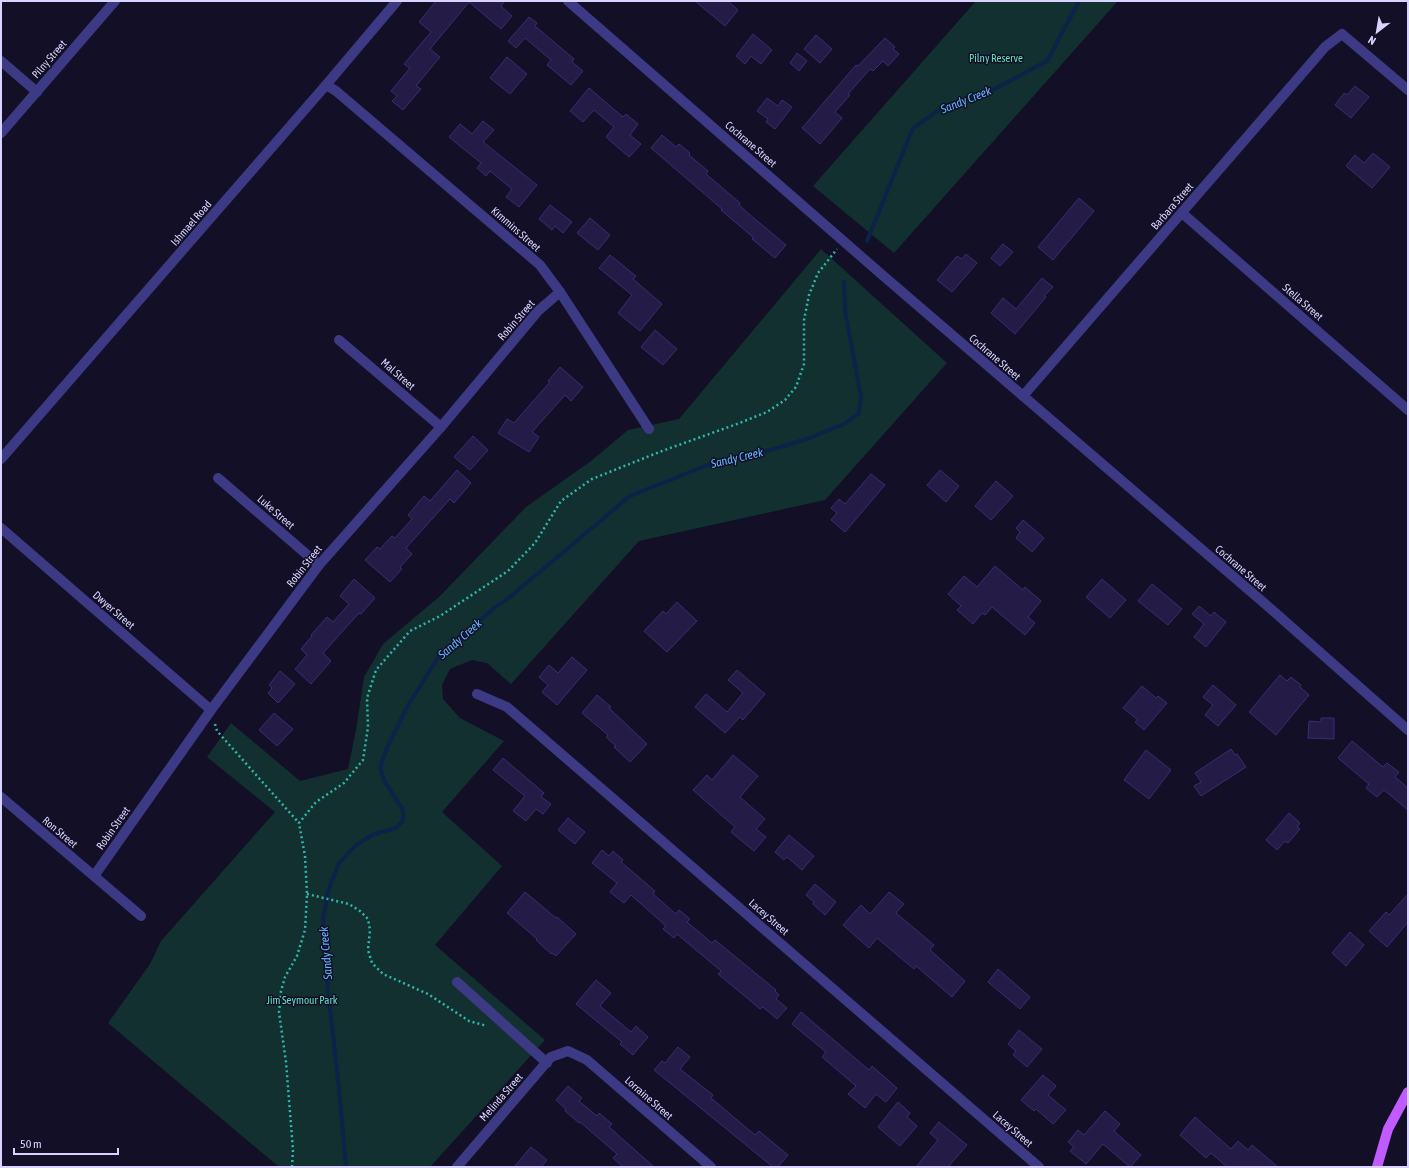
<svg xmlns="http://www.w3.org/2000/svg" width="1409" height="1168" font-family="'Asap Condensed',sans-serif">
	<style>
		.green { fill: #12302f }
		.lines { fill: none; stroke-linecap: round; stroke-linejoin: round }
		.stream { stroke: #0c2248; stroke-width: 4 }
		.building { fill: #241b47; stroke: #3b2d73 }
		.path { stroke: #2fb8b0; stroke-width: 2.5; stroke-dasharray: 2 3; stroke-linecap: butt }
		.minor { stroke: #3d3a85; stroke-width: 10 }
		.major { stroke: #c25bff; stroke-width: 10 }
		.labels { text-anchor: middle; stroke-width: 3; stroke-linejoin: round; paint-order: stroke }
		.park-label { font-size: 11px; fill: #5fe0c0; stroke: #130f26 }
		.street-label { font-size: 11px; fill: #d9d4ff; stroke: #130f26 }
		.water-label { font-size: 12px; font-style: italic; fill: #62b6ff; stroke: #130f26 }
	</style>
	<rect width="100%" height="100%" fill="#130f26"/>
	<!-- green -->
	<g class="green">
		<polygon points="976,1 1118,1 894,253 813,186"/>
		<polygon points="821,249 947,363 825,500 639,541 511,684 487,663 472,660 450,669 442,685 443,699 460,718 504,741 442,812 502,866 435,945 545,1040 430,1167 279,1167 108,1023 150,964 161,941 275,812 207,757 231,723 300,781 348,769 356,730 364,677 383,644 440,596 526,507 591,461 628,430 679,419"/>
	</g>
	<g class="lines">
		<!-- stream -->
		<g class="stream">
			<polyline points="867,241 913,128 945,106 991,91 1047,61 1079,1"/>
			<polyline points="346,1167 339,1089 327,981 323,919 328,891 339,863 356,845 374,834 396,828 403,820 403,810 385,782 380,768 386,750 407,707 439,656 493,609 511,596 630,496 713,463 764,452 807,439 844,424 859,413 861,397 845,311 844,282"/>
		</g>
	</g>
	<!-- building -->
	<g class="building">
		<polygon points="436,1 505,1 501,6 512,16 501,29 469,2 430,49 440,57 416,86 421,89 403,110 392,101 397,96 391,91 410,68 404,64 431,32 419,22"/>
		<polygon points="695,1 728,1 738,10 725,26"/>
		<polygon points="529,17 537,23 535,26 574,59 572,62 583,71 571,85 547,65 551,60 525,38 516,48 508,41"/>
		<polygon points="753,34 772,50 761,64 751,56 745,64 736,56"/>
		<polygon points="816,35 832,49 820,63 804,49"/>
		<polygon points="885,38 895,47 893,49 899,54 888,66 883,61 873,71 870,69 848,94 850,95 835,112 842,118 820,144 802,128 856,65 858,66"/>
		<polygon points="797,53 807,61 799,71 790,63"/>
		<polygon points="507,57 527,74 510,94 490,78"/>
		<polygon points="1355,86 1369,97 1351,118 1335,105 1344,93 1347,95"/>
		<polygon points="589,88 623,117 626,114 638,124 630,135 641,144 629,157 606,137 614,127 594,110 583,122 570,111"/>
		<polygon points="767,98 778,106 782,100 792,107 775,129 766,122 768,119 757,111"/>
		<polygon points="483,121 494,130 483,142 537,185 519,207 506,197 512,189 490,171 486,176 477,168 481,163 449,137 460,124 472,134"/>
		<polygon points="662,135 676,147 679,144 690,153 689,155 708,171 706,174 740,203 739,205 749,214 786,245 775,258 752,239 754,238 721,210 722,209 651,148"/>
		<polygon points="1373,153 1390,167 1372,188 1346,166 1355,155 1364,163"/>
		<polygon points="1079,198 1094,211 1053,260 1038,247"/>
		<polygon points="550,205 572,222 563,233 555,226 552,230 539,219"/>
		<polygon points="590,218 610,235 598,250 577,233"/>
		<polygon points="1003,244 1013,252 1000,266 991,258"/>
		<polygon points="966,254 977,263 952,292 937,280 957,256 962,259"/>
		<polygon points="610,255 636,276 633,279 662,304 640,331 618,313 632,295 599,268"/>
		<polygon points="1042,278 1053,287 1044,296 1046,297 1015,334 991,313 1003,298 1016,309"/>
		<polygon points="655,330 677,349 663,365 641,347"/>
		<polygon points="560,367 583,387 571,401 565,395 532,432 539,437 529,452 498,433 507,419 514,423 550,382 548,381"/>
		<polygon points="473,436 488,450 470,470 454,457"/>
		<polygon points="457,470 471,483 454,503 450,499 406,548 412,554 400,567 402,569 390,582 365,560 377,547 380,549 392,536 395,538 412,519 408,515 424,496 430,501"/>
		<polygon points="940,470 959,486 946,502 927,485"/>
		<polygon points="871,474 885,485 845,532 831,520 837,513 831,508 839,499 845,504"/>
		<polygon points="996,481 1013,496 991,520 975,506"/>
		<polygon points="1023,520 1044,538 1032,552 1016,538 1020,532 1016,528"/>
		<polygon points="995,566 1023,590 1025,587 1041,601 1028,617 1035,623 1025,635 992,607 985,615 982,613 973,624 957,610 961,606 948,594 964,576 977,587"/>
		<polygon points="354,579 375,598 361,614 359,613 323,653 331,661 311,684 295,669 307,655 301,649 312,636 311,635 327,617 333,622 349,604 340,596"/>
		<polygon points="1102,579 1126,600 1110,618 1086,597"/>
		<polygon points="1152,584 1182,609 1168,625 1138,601"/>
		<polygon points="677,602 697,621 667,652 644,631 663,611 666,614"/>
		<polygon points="1199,606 1211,616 1214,612 1226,622 1206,647 1194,637 1204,624 1192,614"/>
		<polygon points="572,657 587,670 557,705 542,692 548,685 539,677 549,665 558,673"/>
		<polygon points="737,670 765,694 743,720 740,717 725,733 695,707 706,694 727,712 743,693 728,680"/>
		<polygon points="280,671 295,684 278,703 268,693 272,688 269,685"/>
		<polygon points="1280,675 1287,681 1291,677 1301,685 1300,687 1309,695 1276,735 1249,712"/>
		<polygon points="1213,685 1236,705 1218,726 1205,715 1213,705 1203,697"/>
		<polygon points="1142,686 1156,698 1158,696 1167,703 1144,730 1135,722 1138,720 1123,708"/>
		<polygon points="597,695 611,707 609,708 647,744 630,762 614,747 616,746 606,737 608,735 582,713"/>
		<polygon points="274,713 293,729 277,746 259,730"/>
		<polygon points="1321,718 1334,718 1334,739 1308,738 1309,721 1321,722"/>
		<polygon points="1352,741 1383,767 1387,763 1399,772 1395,777 1408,788 1408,810 1384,790 1377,797 1366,788 1369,784 1338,758"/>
		<polygon points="1231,749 1235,755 1237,754 1246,767 1201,796 1194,786 1201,782 1195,773"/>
		<polygon points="1146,750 1171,770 1149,799 1124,780"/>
		<polygon points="733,755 758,776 740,797 765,819 756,829 766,837 754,851 731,832 735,827 693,790 707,775 712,780"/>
		<polygon points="503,758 544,793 541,797 551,804 543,814 536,809 526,821 513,811 525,796 493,770"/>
		<polygon points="1289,813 1300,823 1297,827 1300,829 1288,843 1285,841 1277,850 1266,840"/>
		<polygon points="568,818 585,832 575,844 558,830"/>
		<polygon points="789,835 814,856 802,870 787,857 784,860 775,852"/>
		<polygon points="602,850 609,856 613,851 623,860 621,862 655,891 653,894 676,914 679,910 690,919 687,922 712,943 715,940 776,990 775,991 779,995 776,999 787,1008 777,1019 763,1007 760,1009 752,1002 718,974 721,971 677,934 674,938 663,929 666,926 631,895 624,903 610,892 617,883 592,863"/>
		<polygon points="815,884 836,902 825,915 813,904 814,902 806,895"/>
		<polygon points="525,892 556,918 557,917 576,934 556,956 552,953 551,954 536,940 537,939 507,913"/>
		<polygon points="889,892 904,904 896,913 934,945 930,950 965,981 952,997 916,966 914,969 877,938 869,948 843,925 861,905 870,914"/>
		<polygon points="1408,894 1408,922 1387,947 1369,931 1386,912 1389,915"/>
		<polygon points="1350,932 1364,945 1346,966 1332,953"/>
		<polygon points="998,969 1030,997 1020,1009 988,982"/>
		<polygon points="596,980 611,993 600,1006 631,1032 636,1026 648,1037 633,1055 620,1044 622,1042 576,1004"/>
		<polygon points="801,1012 869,1070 872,1066 897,1088 886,1102 876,1094 865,1108 848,1094 856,1086 822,1057 826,1052 792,1024"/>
		<polygon points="1019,1030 1042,1049 1027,1067 1013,1055 1016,1051 1008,1044"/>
		<polygon points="678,1047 690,1057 680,1069 713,1095 711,1098 755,1135 759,1131 788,1155 778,1167 773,1167 654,1070 662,1061 665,1063"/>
		<polygon points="1043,1075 1056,1086 1048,1095 1066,1110 1053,1124 1036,1109 1034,1111 1021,1100"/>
		<polygon points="568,1086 582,1098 579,1101 597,1116 599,1113 612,1124 609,1127 654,1167 623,1167 613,1158 617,1154 580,1122 579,1123 565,1111 566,1109 556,1100"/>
		<polygon points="898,1102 910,1113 907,1117 917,1126 900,1146 878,1127"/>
		<polygon points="1105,1111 1120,1124 1114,1131 1141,1155 1130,1167 1103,1144 1086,1164 1070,1151 1074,1147 1068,1142 1078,1130 1084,1135"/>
		<polygon points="1195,1117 1231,1149 1238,1141 1248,1150 1252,1145 1278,1167 1227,1167 1211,1153 1206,1158 1180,1135"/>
		<polygon points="939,1122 967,1145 948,1167 916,1167 938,1140 930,1133"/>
		<polygon points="531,1147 547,1160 541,1167 514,1167"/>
	</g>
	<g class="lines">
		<!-- path -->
		<g class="path">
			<polyline points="215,724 217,731 299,823"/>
			<polyline points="307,894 349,904 360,911 368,919 370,930 368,950 372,963 383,974 428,994 469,1021 487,1026"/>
			<polyline points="292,1167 293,1150 286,1062 279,1012 281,991 285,977 297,956 305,930 307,894 305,856 299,823 316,802 344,783 363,760 368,727 367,698 376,670 410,631 440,616 508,571 535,543 561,501 592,479 662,451 737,424 767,412 785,400 796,387 804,364 804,320 809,295 818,273 837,249"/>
		</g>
		<!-- minor -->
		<g class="minor">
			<polyline points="568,1 880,273 1271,609 1408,730"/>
			<polyline points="1,61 37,92"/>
			<polyline points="326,85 336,91 540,265 560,292 649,429"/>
			<polyline points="1,133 115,1"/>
			<polyline points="1182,213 1408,410"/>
			<polyline points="339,340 441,427"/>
			<polyline points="1023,396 1325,47 1342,34 1408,90"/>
			<polyline points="1,459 326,85 397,1"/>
			<polyline points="218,478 319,565"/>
			<polyline points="1,528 211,710"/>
			<polyline points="477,694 507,707 1039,1167"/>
			<polyline points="1,797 141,916"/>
			<polyline points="94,876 211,710 319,565 441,427 538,311 560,292"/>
			<polyline points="457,982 547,1063"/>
			<polyline points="457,1167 551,1057 568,1051 587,1060 711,1167"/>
		</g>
		<!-- major -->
		<polyline class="major" points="1377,1167 1388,1129 1408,1092"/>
	</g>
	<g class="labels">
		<!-- park labels -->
		<g class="park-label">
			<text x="996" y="62">Pilny Reserve</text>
			<text x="302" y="1004">Jim Seymour Park</text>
		</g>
		<!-- street labels -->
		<g class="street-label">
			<text transform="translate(49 59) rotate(-49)" y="4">Pilny Street</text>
			<text transform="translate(751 144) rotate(41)" y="4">Cochrane Street</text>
			<text transform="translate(1172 206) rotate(-49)" y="4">Barbara Street</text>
			<text transform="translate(191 223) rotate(-49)" y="4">Ishmael Road</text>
			<text transform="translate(516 229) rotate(41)" y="4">Kimmins Street</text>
			<text transform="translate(1303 302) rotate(41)" y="4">Stella Street</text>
			<text transform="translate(516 320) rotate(-49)" y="4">Robin Street</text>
			<text transform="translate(995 357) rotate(41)" y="4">Cochrane Street</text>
			<text transform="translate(398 374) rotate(41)" y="4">Mal Street</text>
			<text transform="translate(276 512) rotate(41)" y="4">Luke Street</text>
			<text transform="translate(304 566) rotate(-52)" y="4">Robin Street</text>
			<text transform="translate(1241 568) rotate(41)" y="4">Cochrane Street</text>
			<text transform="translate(114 610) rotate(41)" y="4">Dwyer Street</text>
			<text transform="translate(113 828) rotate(-55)" y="4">Robin Street</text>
			<text transform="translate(60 832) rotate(40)" y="4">Ron Street</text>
			<text transform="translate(769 917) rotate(41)" y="4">Lacey Street</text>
			<text transform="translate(501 1097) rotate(-49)" y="4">Melinda Street</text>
			<text transform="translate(649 1098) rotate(41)" y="4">Lorraine Street</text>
			<text transform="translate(1013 1129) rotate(41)" y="4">Lacey Street</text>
		</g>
		<!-- water labels -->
		<g class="water-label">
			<text transform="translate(966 100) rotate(-22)" y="4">Sandy Creek</text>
			<text transform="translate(737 458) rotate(-13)" y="4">Sandy Creek</text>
			<text transform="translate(460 639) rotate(-41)" y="4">Sandy Creek</text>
			<text transform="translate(326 953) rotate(-95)" y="4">Sandy Creek</text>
		</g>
	</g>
	<!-- border -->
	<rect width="1409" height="1168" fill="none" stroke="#d9d4ff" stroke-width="4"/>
	<!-- north arrow -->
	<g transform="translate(1377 32) rotate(211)" stroke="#130f26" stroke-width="3" paint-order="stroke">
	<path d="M0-3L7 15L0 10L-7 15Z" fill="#d9d4ff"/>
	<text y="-6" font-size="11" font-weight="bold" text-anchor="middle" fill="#d9d4ff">N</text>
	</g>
	<!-- scale -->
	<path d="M14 1148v6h104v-6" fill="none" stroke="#d9d4ff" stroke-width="2"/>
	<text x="20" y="1148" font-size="12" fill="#d9d4ff" stroke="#130f26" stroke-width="3" paint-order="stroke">50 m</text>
</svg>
